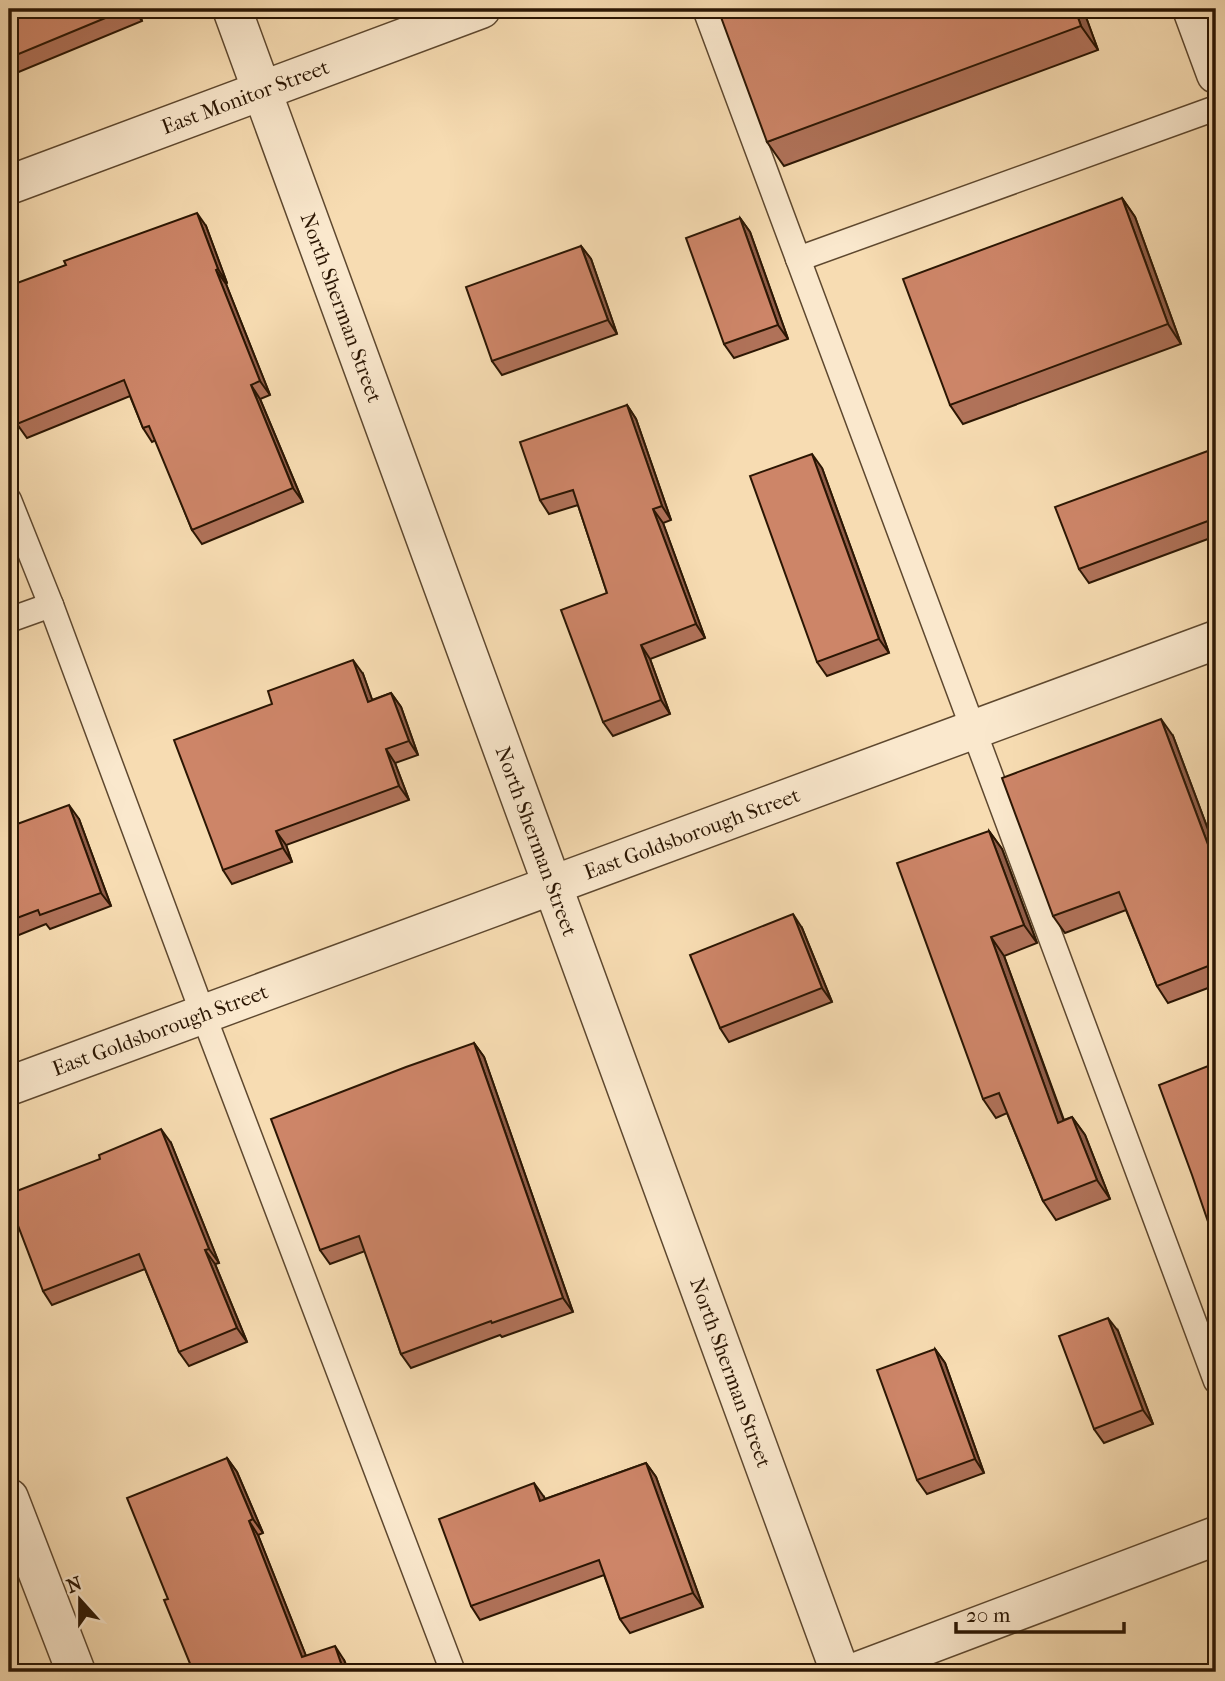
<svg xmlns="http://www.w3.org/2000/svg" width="1225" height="1681" font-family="'IM FELL French Canon',serif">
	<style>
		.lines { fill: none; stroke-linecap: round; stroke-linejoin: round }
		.service-casing { stroke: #5e482f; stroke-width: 27 }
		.minor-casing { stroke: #5e482f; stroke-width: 41 }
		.service { stroke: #fae8cd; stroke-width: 24 }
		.minor { stroke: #fae8cd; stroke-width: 38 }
		.wall { fill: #b07259; stroke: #2b1603; stroke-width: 2 }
		.shaded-wall { fill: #905d49; stroke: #2b1603; stroke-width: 2 }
		.building { fill: #cd8568; stroke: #2b1603; stroke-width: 2 }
		.labels { text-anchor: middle; stroke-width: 5; stroke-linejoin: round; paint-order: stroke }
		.street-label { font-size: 21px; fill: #2b1603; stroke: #fae8cd }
	</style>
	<rect width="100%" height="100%" fill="#f7dcb2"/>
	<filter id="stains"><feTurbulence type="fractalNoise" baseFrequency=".00286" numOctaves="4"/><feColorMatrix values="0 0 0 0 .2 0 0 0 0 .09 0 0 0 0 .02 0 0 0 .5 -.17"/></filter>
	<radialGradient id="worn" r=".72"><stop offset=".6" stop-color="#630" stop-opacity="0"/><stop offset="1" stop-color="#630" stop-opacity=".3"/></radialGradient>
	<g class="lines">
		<!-- service casing -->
		<g class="service-casing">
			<g id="service">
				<polyline points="705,9 1216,1381"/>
				<polyline points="798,259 1216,108"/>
				<polyline points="9,500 51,605 203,1014 453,1672"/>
				<polyline points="9,620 51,605"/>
			</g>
		</g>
		<!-- minor casing -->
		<g class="minor-casing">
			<g id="minor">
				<path id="s1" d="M232,9L840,1672"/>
				<polyline points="1192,9 1216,74"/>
				<path id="s2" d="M9,185L481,9"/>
				<path id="s3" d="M9,1086L1216,640"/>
				<polyline points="9,1498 76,1672"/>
				<polyline points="856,1672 1216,1536"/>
			</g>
		</g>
		<!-- service -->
		<use href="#service" class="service"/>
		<!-- minor -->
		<use href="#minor" class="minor"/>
	</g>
	<!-- wall -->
	<g class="wall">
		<polygon points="9,9 137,9 142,21 9,76"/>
		<polygon points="1083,9 1098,50 784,166 767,142"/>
		<polygon points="1122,198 1135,217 1181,344 963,424 950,405"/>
		<polygon points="740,218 750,232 788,339 734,358 724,344"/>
		<polygon points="206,226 227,283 226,284 270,395 260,399 303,502 202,544 192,530 156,440 152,442 143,428 130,396 27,438 17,424"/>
		<polygon points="581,246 591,259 617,334 502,375 492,361"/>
		<polygon points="627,405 636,419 671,520 663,523 705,638 650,659 670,714 613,736 603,722 607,593 578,505 549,514 540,500"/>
		<polygon points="1216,448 1216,536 1089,583 1079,569"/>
		<polygon points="822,468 889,653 827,676 817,662"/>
		<polygon points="363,674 372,700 391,693 401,707 418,755 395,763 409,800 286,845 292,862 232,884 223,870"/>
		<polygon points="1173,736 1216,851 1216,985 1168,1003 1157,986 1126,910 1065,933 1053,916"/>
		<polygon points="79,819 111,906 50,929 46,924 9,939 9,827"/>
		<polygon points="989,831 1002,849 1037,943 1004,956 1064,1120 1072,1117 1085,1135 1110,1199 1056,1220 1043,1201 1007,1113 996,1118 983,1099"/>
		<polygon points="802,928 832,1002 729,1042 720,1028"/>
		<polygon points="474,1043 484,1057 573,1312 502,1337 500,1335 411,1368 401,1354 365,1251 330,1264 320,1250"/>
		<polygon points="171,1143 219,1263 215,1264 247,1342 189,1366 179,1352 145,1269 52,1305 43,1291"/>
		<polygon points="1118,1331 1153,1424 1104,1443 1094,1429"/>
		<polygon points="935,1349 945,1363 984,1473 927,1494 917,1480"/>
		<polygon points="227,1458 237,1472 263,1533 258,1535 306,1656 344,1660 349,1672 194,1672 193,1671 168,1599"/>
		<polygon points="646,1463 656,1477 703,1607 630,1633 620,1619 604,1575 480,1620 471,1606 544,1497 545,1499"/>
	</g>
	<!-- shaded-wall -->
	<g class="shaded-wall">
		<polygon points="133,9 137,9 142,21"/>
		<polygon points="1075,9 1083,9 1098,50 1081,26"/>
		<polygon points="1122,198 1135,217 1181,344 1168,324"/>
		<polygon points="197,213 206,226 227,283 218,269"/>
		<polygon points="740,218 750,232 788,339 778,325"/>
		<polygon points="581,246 591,259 617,334 608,320"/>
		<polygon points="216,270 226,284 270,395 260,381"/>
		<polygon points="251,385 260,399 303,502 293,488"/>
		<polygon points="627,405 636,419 671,520 662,506"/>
		<polygon points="812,454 822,468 889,653 879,639"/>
		<polygon points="653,509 663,523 705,638 696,624"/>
		<polygon points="641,645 650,659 670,714 661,700"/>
		<polygon points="353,660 363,674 378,716 368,702"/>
		<polygon points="391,693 401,707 418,755 409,741"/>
		<polygon points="1161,719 1173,736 1216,851 1216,866"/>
		<polygon points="386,749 395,763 409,800 399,786"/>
		<polygon points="69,805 79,819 111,906 101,893"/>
		<polygon points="276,831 286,845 292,862 283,848"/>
		<polygon points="989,831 1002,849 1037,943 1024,925"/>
		<polygon points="793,914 802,928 832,1002 822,988"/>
		<polygon points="991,937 1004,956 1071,1141 1058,1123"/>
		<polygon points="474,1043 484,1057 573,1312 563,1298"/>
		<polygon points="1072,1117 1085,1135 1110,1199 1097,1180"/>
		<polygon points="161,1129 171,1143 219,1263 209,1249"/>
		<polygon points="205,1250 215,1264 247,1342 237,1328"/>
		<polygon points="1108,1318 1118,1331 1153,1424 1143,1410"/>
		<polygon points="935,1349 945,1363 984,1473 975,1459"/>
		<polygon points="227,1458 237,1472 263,1533 253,1519"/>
		<polygon points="646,1463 656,1477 703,1607 693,1593"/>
		<polygon points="534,1483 544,1497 550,1515 540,1501"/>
		<polygon points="249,1521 258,1535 312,1671 302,1657"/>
		<polygon points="335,1646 344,1660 349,1672 344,1672"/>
	</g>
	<!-- building -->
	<g class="building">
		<polygon points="9,9 127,9 9,58"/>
		<polygon points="718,9 1075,9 1081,26 767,142"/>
		<polygon points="1122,198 1168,324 950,405 903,279"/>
		<polygon points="197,213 218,269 216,270 260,381 251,385 293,488 192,530 149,426 143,428 124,380 17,424 9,403 9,286 66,265 64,261"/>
		<polygon points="740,218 778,325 724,344 686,238"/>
		<polygon points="581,246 608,320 492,361 466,287"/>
		<polygon points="627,405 662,506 653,509 696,624 641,645 661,700 603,722 561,610 607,593 573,490 540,500 520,442"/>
		<polygon points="1216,448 1216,518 1079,569 1055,507"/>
		<polygon points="812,454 879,639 817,662 750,476"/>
		<polygon points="353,660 368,702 391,693 409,741 386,749 399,786 276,831 283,848 223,870 174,740 272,704 268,691"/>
		<polygon points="1161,719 1216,866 1216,963 1157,986 1119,892 1053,916 1002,778"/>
		<polygon points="69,805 101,893 40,915 38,910 9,921 9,827"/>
		<polygon points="989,831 1024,925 991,937 1058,1123 1072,1117 1097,1180 1043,1201 999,1093 983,1099 897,863"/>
		<polygon points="793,914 822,988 720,1028 690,955"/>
		<polygon points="474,1043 563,1298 492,1323 491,1321 401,1354 359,1236 320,1250 271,1119 406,1067"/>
		<polygon points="1216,1063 1216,1245 1192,1175 1159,1085"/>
		<polygon points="161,1129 209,1249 205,1250 237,1328 179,1352 139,1254 43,1291 9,1202 9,1194 100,1159 99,1155"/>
		<polygon points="1216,1311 1216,1330 1211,1312"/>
		<polygon points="1108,1318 1143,1410 1094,1429 1059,1336"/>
		<polygon points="935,1349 975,1459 917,1480 877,1370"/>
		<polygon points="227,1458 253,1519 249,1521 302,1657 335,1646 344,1672 204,1672 202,1667 193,1671 164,1600 168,1599 127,1498"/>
		<polygon points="646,1463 693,1593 620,1619 599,1560 471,1606 439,1519 534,1483 540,1501"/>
	</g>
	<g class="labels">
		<!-- street labels -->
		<g class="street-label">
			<text dy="7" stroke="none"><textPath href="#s2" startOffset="252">East Monitor Street</textPath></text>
			<text dy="7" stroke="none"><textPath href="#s1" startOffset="318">North Sherman Street</textPath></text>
			<text dy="7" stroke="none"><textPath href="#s3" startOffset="728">East Goldsborough Street</textPath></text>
			<text dy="7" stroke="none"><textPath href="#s1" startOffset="886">North Sherman Street</textPath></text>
			<text dy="7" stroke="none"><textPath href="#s3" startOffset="161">East Goldsborough Street</textPath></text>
			<text dy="7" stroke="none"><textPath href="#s1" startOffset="1452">North Sherman Street</textPath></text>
		</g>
	</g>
	<!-- margin -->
	<rect width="1225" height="1681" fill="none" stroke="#f7dcb2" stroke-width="35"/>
	<rect x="10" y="10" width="1204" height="1660" fill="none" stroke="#2b1603" stroke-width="3.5"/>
	<rect x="18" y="18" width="1190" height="1646" fill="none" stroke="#2b1603" stroke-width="2"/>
	<!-- north arrow -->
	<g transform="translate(80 1600) rotate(339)" stroke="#fae8cd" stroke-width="5" paint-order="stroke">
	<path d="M0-5L12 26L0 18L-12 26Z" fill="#2b1603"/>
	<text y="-10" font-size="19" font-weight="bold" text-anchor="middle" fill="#2b1603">N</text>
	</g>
	<!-- scale -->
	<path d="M956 1622v10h168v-10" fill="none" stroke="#2b1603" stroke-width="3.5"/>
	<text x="966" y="1622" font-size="21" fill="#2b1603" stroke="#fae8cd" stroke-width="5" paint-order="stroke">20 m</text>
	<rect width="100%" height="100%" filter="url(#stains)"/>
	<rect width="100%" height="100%" fill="url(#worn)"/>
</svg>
